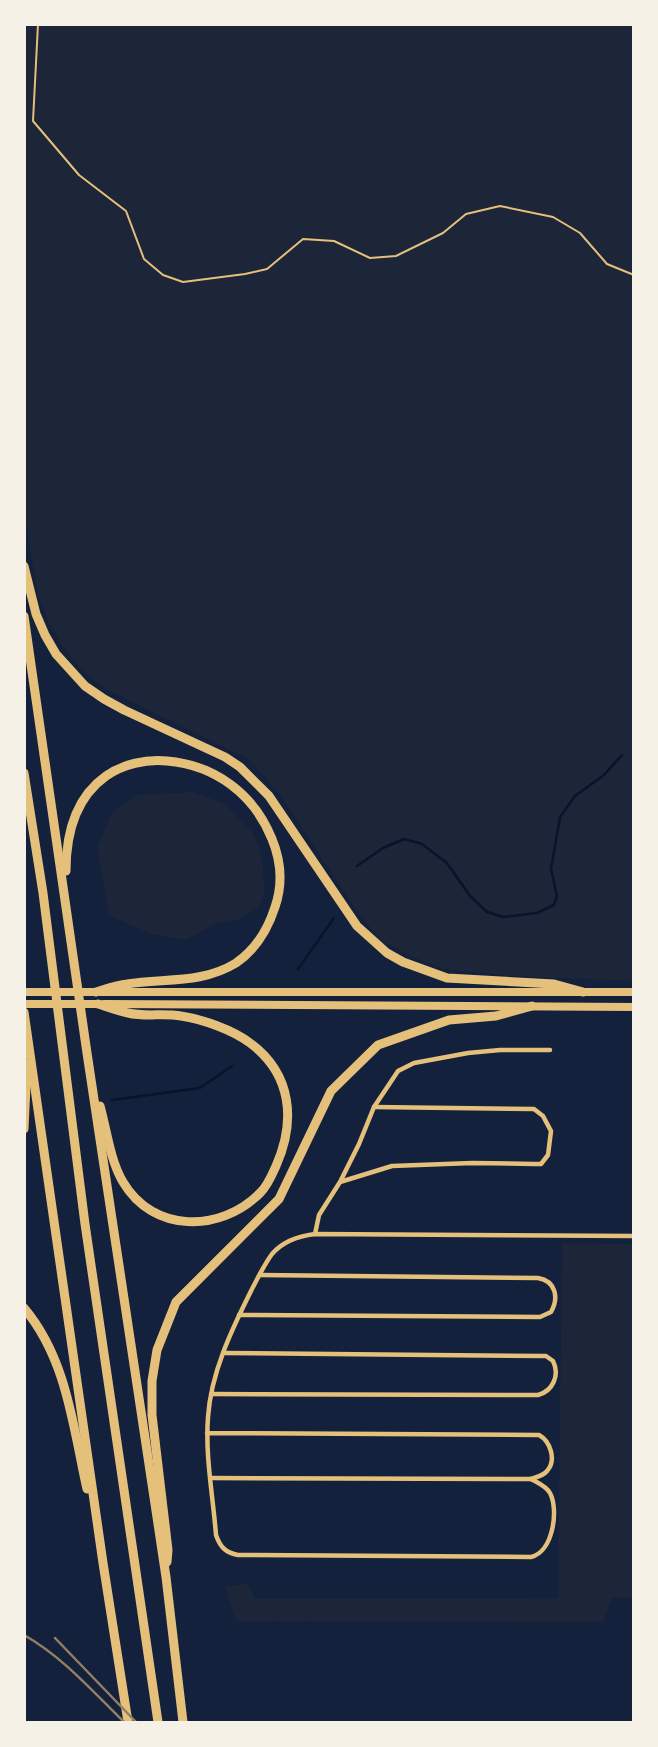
<svg xmlns="http://www.w3.org/2000/svg" width="658" height="1747" font-family="Lato,sans-serif">
	<style>
		.green { fill: #1d2539 }
		.lines { fill: none; stroke-linecap: round; stroke-linejoin: round }
		.stream { stroke: #0b132b; stroke-width: 2.5 }
		.path { stroke: #e5c07b; stroke-width: 2 }
		.minor { stroke: #e5c07b; stroke-width: 4.5 }
		.primary { stroke: #e5c07b; stroke-width: 8 }
		.trunk { stroke: #e5c07b; stroke-width: 8 }
		.motorway { stroke: #e5c07b; stroke-width: 9 }
		.rail { stroke: #918062; stroke-width: 2.5 }
	</style>
	<rect width="100%" height="100%" fill="#14213d"/>
	<!-- green -->
	<g class="green">
		<polygon points="24,25 633,25 633,981 511,976 443,969 411,956 382,941 360,916 281,796 265,777 248,759 104,688 79,667 63,647 50,625 38,596 25,519"/>
		<polygon points="192,792 225,804 251,831 260,847 263,870 264,893 258,908 241,919 214,924 186,940 151,934 109,915 97,848 112,812 138,795"/>
		<polygon points="562,1243 633,1244 633,1598 612,1598 603,1622 236,1621 225,1586 248,1584 255,1599 558,1598"/>
	</g>
	<g class="lines">
		<!-- stream -->
		<g class="stream">
			<polyline points="357,866 383,848 404,839 422,844 447,863 470,896 487,912 503,917 537,913 554,905 557,896 551,869 560,817 575,796 604,775 622,755"/>
			<polyline points="298,969 334,918"/>
			<polyline points="112,1100 200,1088 232,1066"/>
		</g>
		<!-- path -->
		<polyline class="path" points="38,24 33,121 79,175 126,211 144,259 163,275 183,282 245,274 267,269 303,239 334,241 370,258 396,256 443,233 466,214 500,206 553,217 580,233 607,264 634,275"/>
		<!-- minor -->
		<g class="minor">
			<polyline points="341,1180 359,1144 374,1107 398,1071 414,1063 468,1053 500,1050 550,1050"/>
			<polyline points="315,1234 319,1215 340,1182 392,1166 472,1163 534,1164 541,1164 548,1155 551,1131 543,1116 534,1109 374,1107"/>
			<path d="M239,1315L540,1317L551,1312C559,1298 556,1281 538,1278L260,1275"/>
			<path d="M211,1394L538,1395C553,1391 560,1375 553,1361L546,1356L224,1353"/>
			<path d="M207,1433L539,1435C550,1441 557,1460 547,1471C543,1476 537,1477 531,1479C538,1483 546,1486 550,1493C559,1510 553,1552 531,1557L238,1555C226,1553 220,1547 216,1535C213,1496 205,1456 208,1417C211,1373 231,1331 251,1291C257,1279 264,1265 272,1254C283,1241 299,1236 315,1234L634,1236"/>
			<polyline points="211,1478 531,1479"/>
		</g>
		<!-- primary -->
		<g class="primary">
			<polyline points="101,992 634,992"/>
			<polyline points="104,1004 634,1007"/>
		</g>
		<!-- trunk -->
		<g class="trunk">
			<polyline points="24,992 96,992"/>
			<polyline points="24,1004 98,1004"/>
		</g>
		<!-- motorway -->
		<g class="motorway">
			<polyline points="24,566 36,614 45,635 56,654 85,686 104,699 124,710 225,757 240,767 269,796 357,926 387,953 403,962 447,978 554,984 583,992"/>
			<polyline points="24,616 87,1053 166,1577 183,1722"/>
			<polyline points="24,773 43,893 85,1224 158,1722"/>
			<path d="M66,871C66,836 75,798 106,776C123,764 146,759 167,761C215,765 254,794 272,839C281,861 283,884 275,907C268,929 255,950 236,963C202,984 165,978 127,984C117,985 106,989 96,992"/>
			<path d="M98,1004C108,1007 118,1011 128,1013C145,1017 164,1013 181,1016C202,1019 233,1030 250,1043C292,1074 296,1121 276,1166C272,1175 267,1187 260,1193C220,1233 153,1233 123,1182C110,1160 107,1131 100,1106"/>
			<polyline points="24,1012 103,1563 128,1722"/>
			<polyline points="24,1129 27,1064"/>
			<path d="M24,1308C67,1359 73,1427 87,1489"/>
			<polyline points="167,1562 168,1550 152,1415 152,1381 157,1350 176,1302 279,1199 331,1091 378,1045 449,1020 496,1016 532,1006"/>
		</g>
		<!-- rail -->
		<g class="rail">
			<path d="M24,1635C63,1657 93,1692 124,1722"/>
			<polyline points="55,1638 136,1722"/>
		</g>
	</g>
	<!-- border -->
	<rect width="658" height="1747" fill="none" stroke="#f6f1e7" stroke-width="52"/>
</svg>
